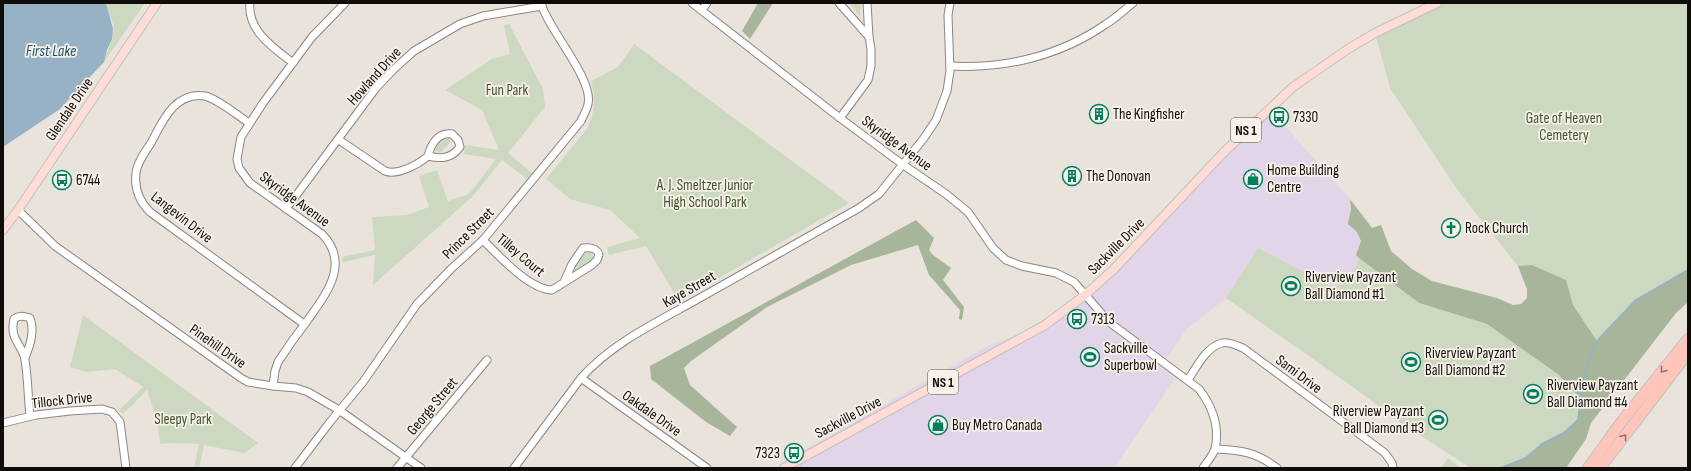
<svg xmlns="http://www.w3.org/2000/svg" width="1691" height="471" font-family="'Sofia Sans Condensed',sans-serif">
	<style>
		.commercial { fill: #e2d5e9 }
		.green { fill: #ccd9c0 }
		.forest { fill: #a7b59a }
		.water { fill: #96b2c4 }
		.lines { fill: none; stroke-linecap: round; stroke-linejoin: round }
		.stream { stroke: #96b2c4; stroke-width: 2 }
		.minor-casing { stroke: #8c867f; stroke-width: 9 }
		.major-casing { stroke: #c1c0bf; stroke-width: 10 }
		.highway-casing { stroke: #c1c0bf; stroke-width: 12 }
		.minor { stroke: #fff; stroke-width: 7 }
		.major { stroke: #feddd6; stroke-width: 8 }
		.highway { stroke: #fec6ba; stroke-width: 10 }
		.oneway { stroke: #92726b }
		.labels { text-anchor: middle; stroke-width: 3.5; stroke-linejoin: round; paint-order: stroke }
		.shield { fill: #f7f1e9; stroke: #55514d; stroke-width: 1 }
		.shield-label { font-size: 14px; font-weight: bold; fill: #0f0c0a }
		.street-label { font-size: 15px; fill: #0f0c0a; stroke: #f7f1e9 }
		.park-label { font-size: 15px; fill: #41552a; stroke: #f7f1e9 }
		.poi-label { font-size: 15px; fill: #0f0c0a; stroke: #f7f1e9; text-anchor: start }
		.water-label { font-size: 16px; font-style: italic; fill: #1f526d; stroke: #f7f1e9 }
	</style>
	<rect width="100%" height="100%" fill="#eae3dc"/>
	<!-- commercial -->
	<polygon class="commercial" points="1270,109 1350,199 1351,209 1349,224 1357,232 1361,241 1356,254 1359,258 1356,267 1335,288 1258,248 1226,298 1187,329 1164,362 1179,373 1114,468 777,468 782,463 991,344 1043,328 1093,288"/>
	<!-- green -->
	<g class="green">
		<path d="M106,3H145L104,62C107,50 116,36 113,24C110,17 108,10 106,3Z"/>
		<polygon points="850,3 861,3 860,17"/>
		<polygon points="1437,3 1688,3 1688,270 1636,300 1597,341 1573,305 1566,280 1532,265 1518,266 1459,192 1390,88 1375,33"/>
		<polygon points="509,24 543,89 545,107 508,153 532,173 527,179 502,160 472,197 373,285 375,255 343,262 342,257 375,250 372,217 407,215 429,207 419,176 437,170 448,201 469,194 496,159 464,154 465,145 499,150 482,110 445,90 492,59 510,54 504,25"/>
		<path d="M634,44L849,203L679,301L646,246L609,255L607,247L640,238L610,210L570,199L546,179L586,130C595,113 596,99 591,81L618,67Z"/>
		<path d="M449,138L451,142L441,152L432,150C436,142 440,140 449,138Z"/>
		<polygon points="1258,248 1335,288 1356,267 1359,258 1419,303 1487,324 1559,375 1581,399 1578,420 1564,433 1542,444 1526,458 1501,468 1471,468 1402,424 1353,387 1226,298"/>
		<polygon points="591,252 594,260 579,270 572,269 586,253"/>
		<polygon points="83,315 258,443 245,453 204,445 199,468 194,468 199,444 173,443 160,444 158,424 147,390 123,414 119,410 143,387 115,369 86,372 70,367"/>
		<polygon points="1448,458 1461,468 1441,468"/>
	</g>
	<!-- forest -->
	<g class="forest">
		<polygon points="758,3 773,3 750,39 742,31"/>
		<polygon points="1350,199 1372,228 1381,225 1391,251 1412,269 1432,281 1497,298 1513,305 1521,304 1527,298 1527,289 1518,266 1532,265 1566,280 1573,305 1597,341 1636,300 1688,270 1688,302 1676,313 1591,423 1586,439 1566,468 1501,468 1526,458 1542,444 1564,433 1578,420 1581,399 1559,375 1487,324 1419,303 1359,258 1356,255 1361,241 1357,232 1348,224 1351,209"/>
		<polygon points="916,220 934,238 929,250 933,255 951,268 943,280 964,307 962,320 959,319 960,310 929,275 918,245 851,265 767,307 691,361 684,368 690,385 737,427 730,436 706,422 651,379 650,366"/>
	</g>
	<!-- water -->
	<polygon class="water" points="3,3 106,3 113,29 112,39 107,50 104,62 60,109 3,147"/>
	<g class="lines">
		<!-- stream -->
		<polyline class="stream" points="1501,468 1526,458 1542,444 1564,433 1578,420 1584,374 1597,341 1636,300 1688,270"/>
		<!-- minor casing -->
		<g class="minor-casing">
			<g id="minor">
				<path d="M250,3C247,31 274,48 293,63"/>
				<path d="M692,3L840,118L902,164L946,194L968,212L993,248L1006,260L1022,266L1056,273L1074,282L1109,322L1199,389C1212,406 1220,427 1215,449C1213,455 1207,462 1203,468"/>
				<polyline points="839,3 869,37"/>
				<polyline points="702,10 707,3"/>
				<path d="M950,66C1005,69 1060,56 1106,24C1116,18 1124,10 1133,3"/>
				<polyline points="840,118 868,80 871,66 871,49 869,37 867,3"/>
				<path d="M249,123C237,115 218,99 205,96C175,91 162,122 151,143C145,152 137,163 136,173C134,189 139,201 150,212L304,324"/>
				<path d="M339,140L385,171C397,176 419,164 428,156C441,159 451,159 460,147L458,140L452,134C438,132 431,144 428,156"/>
				<polyline points="286,209 376,88 393,70 414,51 460,24 483,16 542,6"/>
				<polyline points="18,210 55,246 241,378 248,382 273,386 296,388 308,392 339,410 421,468"/>
				<path d="M483,240C499,256 529,289 552,290L592,265L597,260L599,255C597,248 591,247 583,248L572,264L564,282"/>
				<path d="M25,358C30,345 35,332 30,318C23,316 20,315 14,319C9,340 23,345 25,360C28,378 28,398 30,416"/>
				<polyline points="581,378 707,468"/>
				<path d="M1188,380C1196,368 1206,347 1222,343C1229,341 1237,346 1243,348L1385,453L1392,463L1393,468"/>
				<path d="M273,386L275,371L278,362C287,348 297,334 307,321C326,294 351,264 322,234L250,183L239,168L237,159L241,137L263,103L312,37L345,3"/>
				<polyline points="3,423 36,415 70,411 102,409 112,412 120,422 126,468"/>
				<path d="M1215,449C1241,450 1256,452 1277,468"/>
				<path d="M295,468L330,422L363,382L417,304L452,268L483,240L581,121C583,116 587,110 588,104C594,79 547,28 541,3"/>
				<polyline points="397,468 487,360"/>
				<path d="M514,468L581,378C612,343 657,322 698,299C752,269 805,238 859,208L879,194L924,138L936,120L947,91L950,71L948,15L950,3"/>
			</g>
		</g>
		<!-- major casing -->
		<g class="major-casing">
			<g id="major">
				<polyline points="3,230 18,210 157,3"/>
				<polyline points="784,468 1045,325 1085,295 1114,269 1225,151 1293,87 1348,49 1375,33 1437,3"/>
			</g>
		</g>
		<!-- highway casing -->
		<g class="highway-casing">
			<g id="highway">
				<polyline points="1588,468 1622,421 1688,339"/>
				<polyline points="1600,468 1688,353"/>
			</g>
		</g>
		<!-- minor -->
		<use href="#minor" class="minor"/>
		<!-- major -->
		<use href="#major" class="major"/>
		<!-- highway -->
		<use href="#highway" class="highway"/>
	</g>
	<!-- one-way arrows -->
	<defs><path id="oneway-chevron" d="M-2-3.5L2.5 0L-2 3.5" fill="none" stroke-width="1.6" stroke-linecap="round" stroke-linejoin="round"/></defs>
	<g class="oneway">
		<use href="#oneway-chevron" transform="translate(1663 370) rotate(128)"/>
		<use href="#oneway-chevron" transform="translate(1624 437) rotate(-53)"/>
	</g>
	<!-- icons -->
	<defs>
		<g id="building-ring" transform="scale(1)"><circle r="9.5" fill="#f7f1e9" stroke="#007f5f" stroke-width="1.5"/><path d="M-4-6H4V6H1V3H-1V6H-4ZM-2.5-4.3h1.7v1.8h-1.7ZM.8-4.3h1.7v1.8H.8ZM-2.5-1h1.7V.8h-1.7ZM.8-1h1.7V.8H.8Z" fill="#007f5f"/></g>
		<g id="bus-ring" transform="scale(1)"><circle r="9.5" fill="#f7f1e9" stroke="#007f5f" stroke-width="1.5"/><path d="M-5-6H5V4H4V6H2V4H-2V6H-4V4H-5ZM-3.5-4V0h7V-4ZM-3.5 1.2v1.5H-2V1.2ZM2 1.2v1.5H3.5V1.2Z" fill="#007f5f"/></g>
		<g id="shop-ring" transform="scale(1)"><circle r="9.5" fill="#f7f1e9" stroke="#007f5f" stroke-width="1.5"/><path d="M-5-2.5h2.3a2.7 3.5 0 0 1 5.4 0H5L5.5 6h-11ZM-1.5-2.5h3a1.5 2.3 0 0 0-3 0Z" fill="#007f5f"/></g>
		<g id="church-ring" transform="scale(1)"><circle r="9.5" fill="#f7f1e9" stroke="#007f5f" stroke-width="1.5"/><path d="M-1.2-6h2.4v3.5h3.3v2.4h-3.3V6h-2.4V-.1h-3.3v-2.4h3.3Z" fill="#007f5f"/></g>
		<g id="stadium-ring" transform="scale(1)"><circle r="9.5" fill="#f7f1e9" stroke="#007f5f" stroke-width="1.5"/><path d="M0-5a6.5 5 0 1 0 0 10a6.5 5 0 1 0 0-10ZM-3.5-1.8h7v3.6h-7Z" fill="#007f5f"/></g>
	</defs>
	<g fill-rule="evenodd">
		<use href="#building-ring" x="1099" y="114"/>
		<use href="#bus-ring" x="1279" y="117"/>
		<use href="#building-ring" x="1072" y="176"/>
		<use href="#shop-ring" x="1253" y="179"/>
		<use href="#bus-ring" x="62" y="180"/>
		<use href="#church-ring" x="1451" y="228"/>
		<use href="#stadium-ring" x="1291" y="286"/>
		<use href="#bus-ring" x="1077" y="319"/>
		<use href="#stadium-ring" x="1090" y="357"/>
		<use href="#stadium-ring" x="1411" y="362"/>
		<use href="#stadium-ring" x="1533" y="394"/>
		<use href="#stadium-ring" x="1438" y="420"/>
		<use href="#shop-ring" x="938" y="425"/>
		<use href="#bus-ring" x="794" y="453"/>
	</g>
	<g class="labels">
		<!-- shield labels -->
		<g class="shield">
			<rect x="1231" y="118" width="30" height="24" rx="3"/>
			<rect x="928" y="370" width="30" height="24" rx="3"/>
		</g>
		<g class="shield-label">
			<text x="1246" y="135">NS 1</text>
			<text x="943" y="387">NS 1</text>
		</g>
		<!-- street labels -->
		<g class="street-label">
			<text transform="translate(374 76) rotate(-48)" y="5">Howland Drive</text>
			<text transform="translate(69 109) rotate(-56)" y="5">Glendale Drive</text>
			<text transform="translate(897 143) rotate(36)" y="5">Skyridge Avenue</text>
			<text transform="translate(295 199) rotate(36)" y="5">Skyridge Avenue</text>
			<text transform="translate(182 217) rotate(38)" y="5">Langevin Drive</text>
			<text transform="translate(468 233) rotate(-45)" y="5">Prince Street</text>
			<text transform="translate(1116 246) rotate(-45)" y="5">Sackville Drive</text>
			<text transform="translate(521 255) rotate(40)" y="5">Tilley Court</text>
			<text transform="translate(689 289) rotate(-30)" y="5">Kaye Street</text>
			<text transform="translate(218 346) rotate(35)" y="5">Pinehill Drive</text>
			<text transform="translate(1299 374) rotate(37)" y="5">Sami Drive</text>
			<text transform="translate(62 400) rotate(-6)" y="5">Tillock Drive</text>
			<text transform="translate(432 406) rotate(-50)" y="5">George Street</text>
			<text transform="translate(652 413) rotate(35)" y="5">Oakdale Drive</text>
			<text transform="translate(848 417) rotate(-28)" y="5">Sackville Drive</text>
		</g>
		<!-- park labels -->
		<g class="park-label">
			<text x="507" y="95">Fun Park</text>
			<text x="1564" y="123">Gate of Heaven<tspan x="1564" dy="17">Cemetery</tspan></text>
			<text x="705" y="190">A. J. Smeltzer Junior<tspan x="705" dy="17">High School Park</tspan></text>
			<text x="183" y="424">Sleepy Park</text>
		</g>
		<!-- poi labels -->
		<g class="poi-label">
			<text x="1113" y="119">The Kingfisher</text>
			<text x="1293" y="122">7330</text>
			<text x="1267" y="175">Home Building<tspan x="1267" dy="17">Centre</tspan></text>
			<text x="1086" y="181">The Donovan</text>
			<text x="76" y="185">6744</text>
			<text x="1465" y="233">Rock Church</text>
			<text x="1305" y="282">Riverview Payzant<tspan x="1305" dy="17">Ball Diamond #1</tspan></text>
			<text x="1091" y="324">7313</text>
			<text x="1104" y="353">Sackville<tspan x="1104" dy="17">Superbowl</tspan></text>
			<text x="1425" y="358">Riverview Payzant<tspan x="1425" dy="17">Ball Diamond #2</tspan></text>
			<text x="1547" y="390">Riverview Payzant<tspan x="1547" dy="17">Ball Diamond #4</tspan></text>
			<text x="1424" y="416" text-anchor="end">Riverview Payzant<tspan x="1424" dy="17">Ball Diamond #3</tspan></text>
			<text x="952" y="430">Buy Metro Canada</text>
			<text x="780" y="458" text-anchor="end">7323</text>
		</g>
		<!-- water labels -->
		<g class="water-label">
			<text x="51" y="56">First Lake</text>
		</g>
	</g>
	<!-- border -->
	<rect width="1691" height="471" fill="none" stroke="#0f0c0a" stroke-width="8"/>
</svg>
